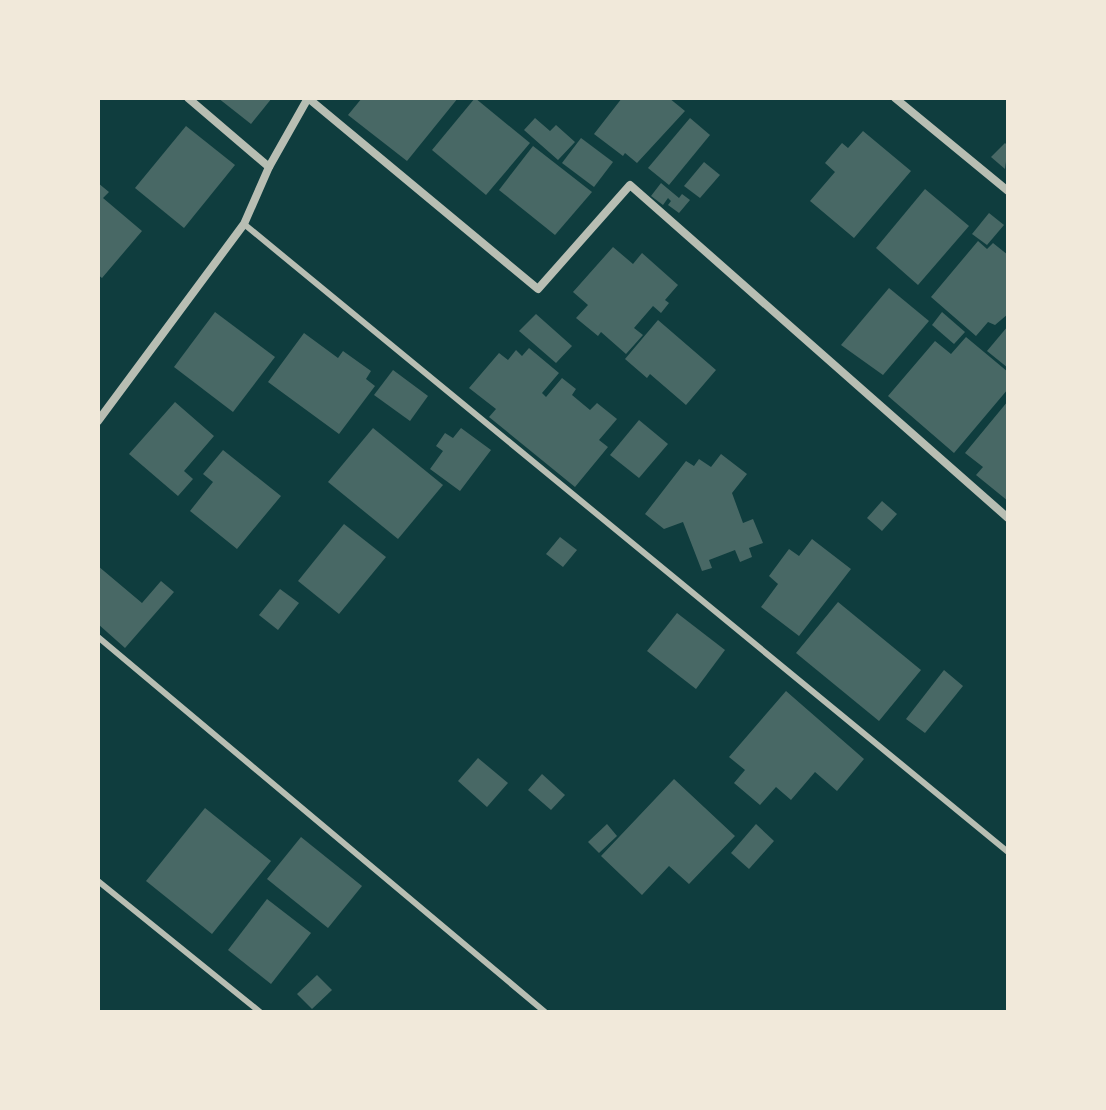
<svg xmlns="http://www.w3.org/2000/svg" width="1106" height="1110" font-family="Mulish,sans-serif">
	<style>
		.building { fill: #486865 }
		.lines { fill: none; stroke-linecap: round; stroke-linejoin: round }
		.service { stroke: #b8beb3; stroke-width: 6 }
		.minor { stroke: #b8beb3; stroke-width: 8 }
	</style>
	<rect width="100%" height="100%" fill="#0f3d3e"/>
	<!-- building -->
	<g class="building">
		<polygon points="218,98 272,98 251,124"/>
		<polygon points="362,98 458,98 407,161 348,115"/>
		<polygon points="475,98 530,143 486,195 432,150"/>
		<polygon points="622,98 669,98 685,111 637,163 625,153 623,156 594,134"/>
		<polygon points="535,118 550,131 556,125 575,142 558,160 524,130"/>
		<polygon points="690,118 710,135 669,185 648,168"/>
		<polygon points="186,126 235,165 184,228 135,188"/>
		<polygon points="863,131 911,171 854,238 810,201 835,172 825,163 842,143 848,148"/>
		<polygon points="581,138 613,162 594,187 562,163"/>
		<polygon points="1005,143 1008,146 1005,169 991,157"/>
		<polygon points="533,146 592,192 555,235 499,190"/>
		<polygon points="704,162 720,175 700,198 684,186"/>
		<polygon points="98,183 109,192 103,198 142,231 102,278 98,275"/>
		<polygon points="661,183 679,198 682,194 690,200 679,213 668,205 671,201 668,198 663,205 651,196"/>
		<polygon points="925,189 969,226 918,285 876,248"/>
		<polygon points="989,213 1004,225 987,245 972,234"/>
		<polygon points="978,241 987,249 993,243 1008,255 1008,314 995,325 988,322 976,336 931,297"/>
		<polygon points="613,247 633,264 642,253 678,285 665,300 669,303 661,313 653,306 634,328 643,335 626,354 601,332 598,336 576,318 588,305 573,292"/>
		<polygon points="889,288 929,321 883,375 841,345"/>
		<polygon points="215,312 275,357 233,412 174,367"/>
		<polygon points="942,312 965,332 954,344 932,325"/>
		<polygon points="536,314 572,346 556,363 519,331"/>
		<polygon points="658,320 716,370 686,405 650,374 647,378 625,359"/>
		<polygon points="1008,326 1008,368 987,351"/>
		<polygon points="304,333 338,358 343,351 371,371 366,379 375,386 339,434 268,382"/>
		<polygon points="966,337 1008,372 1008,389 954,453 888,396 935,341 951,354"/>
		<polygon points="529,348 559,373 542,393 546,397 562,378 576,389 572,395 590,410 597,403 617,419 599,440 608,447 575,487 489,417 496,409 469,388 499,353 508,360 516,350 522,356"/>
		<polygon points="393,370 428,396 410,421 374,395"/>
		<polygon points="1008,401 1008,501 976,475 983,467 965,453"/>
		<polygon points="175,402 214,436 184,471 193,479 178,496 129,454"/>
		<polygon points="639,420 668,444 639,478 610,455"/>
		<polygon points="373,428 443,485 398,539 328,482"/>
		<polygon points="461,428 491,450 460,491 430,469 443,451 436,446 445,433 453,438"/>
		<polygon points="223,450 281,496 237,549 190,511 213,482 203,474"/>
		<polygon points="721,454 747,474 732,493 743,523 753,519 763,543 749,548 752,557 740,562 735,550 709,560 712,568 702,571 683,522 664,529 645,514 686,461 694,466 699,459 711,467"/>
		<polygon points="882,501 897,514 882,531 867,518"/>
		<polygon points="344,524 386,557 339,614 298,581"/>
		<polygon points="560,537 577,550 563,567 546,554"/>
		<polygon points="812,539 851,569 799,636 761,607 778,584 769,576 789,549 799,556"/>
		<polygon points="98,566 142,603 161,581 174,592 125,648 98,624"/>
		<polygon points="280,589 299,603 278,630 259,615"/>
		<polygon points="838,602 921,670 879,721 796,653"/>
		<polygon points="677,613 725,650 696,689 647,651"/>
		<polygon points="944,670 963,686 925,733 906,719"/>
		<polygon points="786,691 864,759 837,791 815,772 791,800 776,787 760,805 734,783 745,770 729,757"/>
		<polygon points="478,758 508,783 487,807 458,781"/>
		<polygon points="542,774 565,795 551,810 528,790"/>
		<polygon points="674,779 735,836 689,884 669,866 642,895 601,856"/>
		<polygon points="205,808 271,861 212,934 146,881"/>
		<polygon points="607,824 617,836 599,853 588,842"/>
		<polygon points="756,824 774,841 749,869 731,853"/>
		<polygon points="301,837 362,886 328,928 267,879"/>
		<polygon points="267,899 311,933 271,984 228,950"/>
		<polygon points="317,975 332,990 312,1009 297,994"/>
	</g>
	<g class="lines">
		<!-- service -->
		<g class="service">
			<polyline points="244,224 1008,852"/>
			<polyline points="98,637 545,1012"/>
			<polyline points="98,881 260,1012"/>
		</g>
		<!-- minor -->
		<g class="minor">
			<polyline points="188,98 269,167"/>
			<polyline points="308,98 538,289 630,185 1008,518"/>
			<polyline points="895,98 1008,191"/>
			<polyline points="98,421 244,224 269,167 308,98"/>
		</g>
	</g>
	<!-- border -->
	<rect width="1106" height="1110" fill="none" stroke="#f1e9da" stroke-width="200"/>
</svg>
